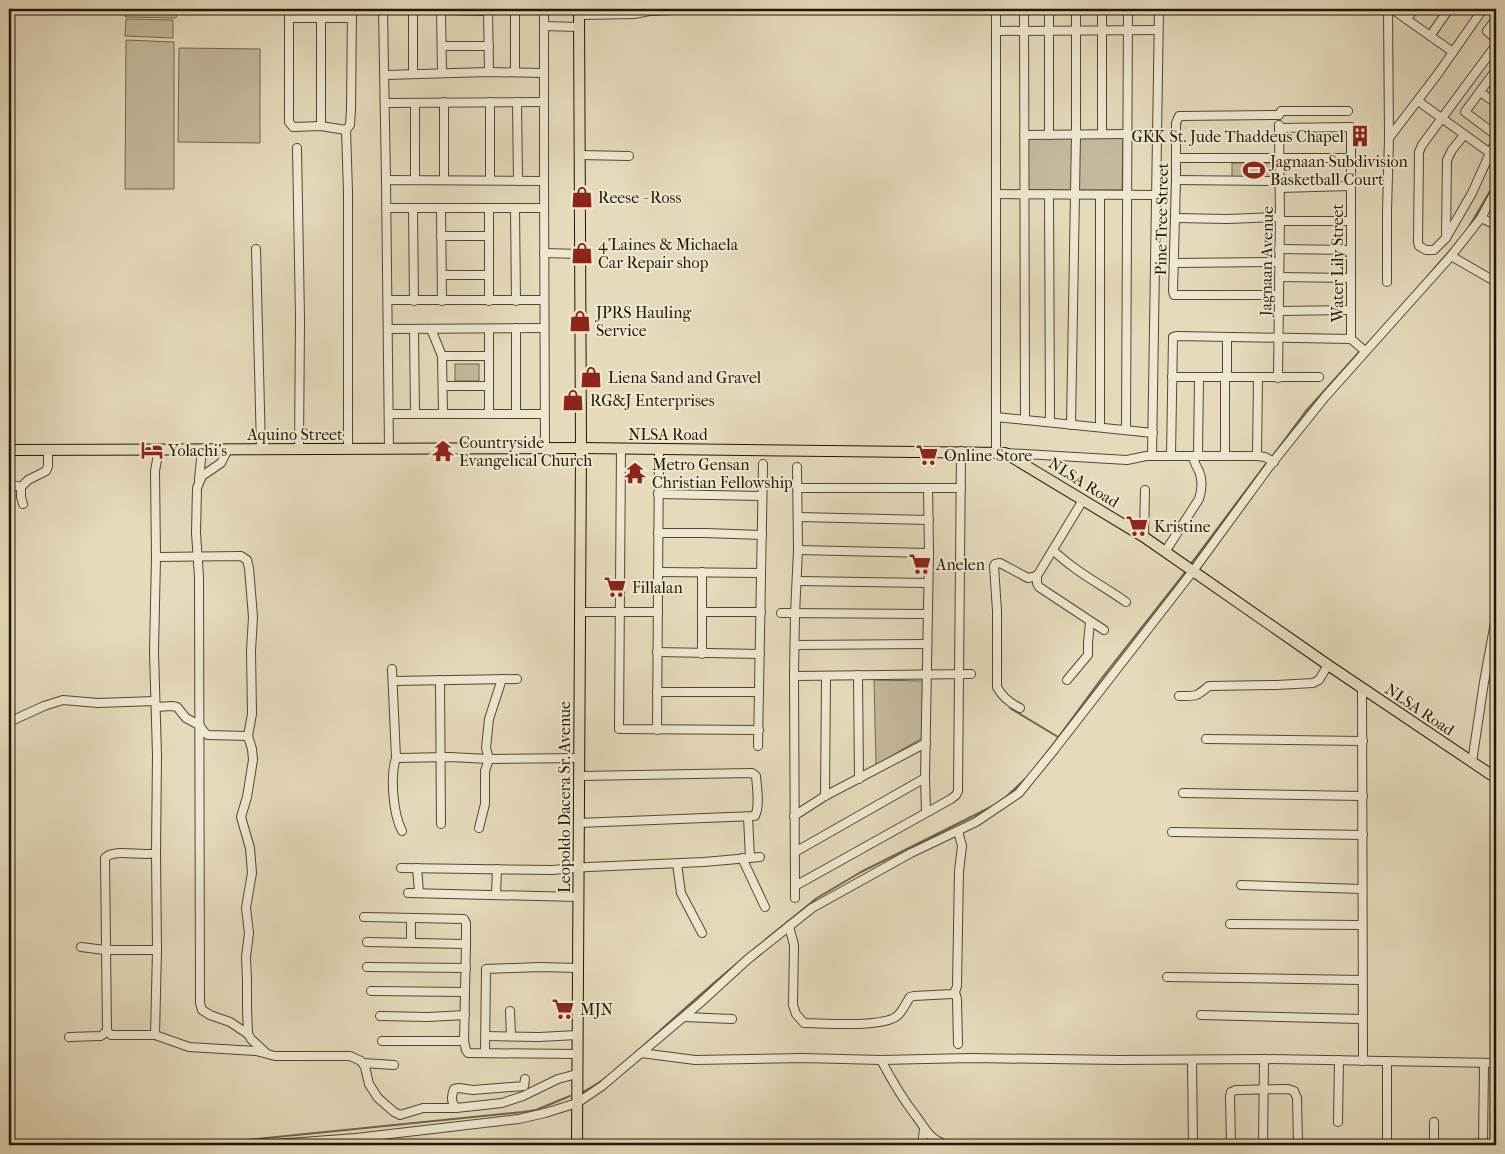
<svg xmlns="http://www.w3.org/2000/svg" width="1505" height="1154" font-family="'IM FELL French Canon',serif">
	<style>
		.green { fill: #c4ba9c; stroke: #746850 }
		.lines { fill: none; stroke-linecap: round; stroke-linejoin: round }
		.stream { stroke: #70644d; stroke-width: 2 }
		.minor-casing { stroke: #544732; stroke-width: 10 }
		.major-casing { stroke: #231604; stroke-width: 12 }
		.minor { stroke: #eee8d3; stroke-width: 8 }
		.major { stroke: #e5dbbb; stroke-width: 10 }
		.labels { text-anchor: middle; stroke-width: 4; stroke-linejoin: round; paint-order: stroke }
		.poi-label { font-size: 16px; fill: #231604; stroke: #eee8d3; text-anchor: start }
		.street-label { font-size: 16px; fill: #231604; stroke: #eee8d3 }
	</style>
	<rect width="100%" height="100%" fill="#e5dbbb"/>
	<filter id="stains"><feTurbulence type="fractalNoise" baseFrequency=".004" numOctaves="4"/><feColorMatrix values="0 0 0 0 .2 0 0 0 0 .09 0 0 0 0 .02 0 0 0 .5 -.17"/></filter>
	<radialGradient id="worn" r=".72"><stop offset=".6" stop-color="#630" stop-opacity="0"/><stop offset="1" stop-color="#630" stop-opacity=".3"/></radialGradient>
	<!-- green -->
	<g class="green">
		<polygon points="125,9 177,9 176,18 125,17"/>
		<polygon points="126,19 173,20 173,38 125,36"/>
		<polygon points="126,40 174,42 174,189 125,189"/>
		<polygon points="179,48 260,49 260,143 178,142"/>
		<polygon points="1028,138 1123,138 1122,190 1028,190"/>
		<rect x="1232" y="163" width="43" height="14"/>
		<rect x="455" y="364" width="24" height="17"/>
		<polygon points="874,680 923,681 922,738 876,765"/>
	</g>
	<g class="lines">
		<!-- stream -->
		<g class="stream">
			<polyline points="1428,276 1466,232 1496,181"/>
			<polyline points="1364,347 1375,336"/>
			<polyline points="1271,458 1306,411 1361,350"/>
			<polyline points="1190,565 1268,461"/>
			<polyline points="1010,708 1058,737"/>
			<polyline points="1043,758 1102,678 1186,571"/>
			<polyline points="1005,798 1025,779"/>
			<polyline points="765,940 817,898 861,872 995,805"/>
			<path d="M583,1092C609,1079 631,1057 653,1037C684,1009 714,982 746,956"/>
			<polyline points="196,1145 523,1112 536,1110 570,1096"/>
		</g>
		<!-- minor casing -->
		<g class="minor-casing">
			<g id="minor">
				<polyline points="289,9 289,122 293,127 321,126 346,130"/>
				<polyline points="383,9 386,180"/>
				<polyline points="413,9 413,74"/>
				<polyline points="441,9 442,73"/>
				<polyline points="488,9 489,72"/>
				<polyline points="544,9 544,181"/>
				<polyline points="996,9 996,452"/>
				<polyline points="1024,9 1025,420"/>
				<polyline points="1049,9 1049,135"/>
				<polyline points="1102,9 1102,134"/>
				<polyline points="1392,9 1453,52"/>
				<polyline points="441,10 488,11"/>
				<polyline points="579,15 634,14 649,11 671,10"/>
				<polyline points="289,18 352,18"/>
				<polyline points="321,18 321,126"/>
				<polyline points="1407,19 1414,9"/>
				<polyline points="1496,19 1487,31 1496,39"/>
				<polyline points="544,26 579,27"/>
				<polyline points="996,31 1158,30"/>
				<polyline points="1430,36 1449,9"/>
				<polyline points="442,46 489,46"/>
				<polyline points="1496,70 1465,112 1496,135"/>
				<polyline points="515,72 515,9"/>
				<polyline points="385,75 489,72 544,73"/>
				<polyline points="1480,92 1496,103"/>
				<polyline points="1418,101 1490,153 1496,141"/>
				<polyline points="517,102 518,181"/>
				<polyline points="386,103 544,102"/>
				<polyline points="1279,115 1281,111 1348,111"/>
				<polyline points="1279,128 1351,127 1351,339"/>
				<polyline points="1024,135 1127,134"/>
				<polyline points="1464,135 1452,150 1447,160 1446,238 1434,250 1426,250 1419,246 1418,242 1419,152 1422,145 1496,45"/>
				<polyline points="1389,138 1437,75 1483,9"/>
				<polyline points="297,148 300,319 299,449"/>
				<polyline points="580,155 629,156"/>
				<polyline points="1177,158 1351,158"/>
				<polyline points="415,180 415,103"/>
				<polyline points="444,180 444,102"/>
				<polyline points="490,180 490,102"/>
				<polyline points="1176,180 1280,181"/>
				<polyline points="1280,188 1350,186"/>
				<polyline points="996,194 1156,195"/>
				<polyline points="1049,194 1050,422"/>
				<polyline points="386,208 544,208"/>
				<polyline points="413,208 414,301"/>
				<polyline points="441,208 442,301"/>
				<polyline points="489,208 489,301"/>
				<polyline points="515,209 516,301"/>
				<polyline points="1176,218 1227,219 1280,217"/>
				<polyline points="1481,218 1496,225"/>
				<polyline points="1280,221 1351,221"/>
				<polyline points="441,236 489,236"/>
				<polyline points="1446,238 1472,193 1490,153"/>
				<polyline points="256,249 261,449"/>
				<polyline points="1279,249 1351,250"/>
				<polyline points="544,253 579,254"/>
				<polyline points="1451,256 1496,282"/>
				<polyline points="1174,263 1279,262"/>
				<polyline points="442,275 489,275"/>
				<polyline points="1279,277 1351,278"/>
				<polyline points="1387,282 1387,211 1389,138 1388,9"/>
				<polyline points="1278,295 1174,295 1173,291 1176,180 1176,123 1179,116 1279,115"/>
				<polyline points="388,300 544,300"/>
				<polyline points="1279,311 1351,310"/>
				<polyline points="516,328 516,413"/>
				<polyline points="388,329 544,328"/>
				<polyline points="414,329 415,413"/>
				<polyline points="431,329 442,356 443,413"/>
				<polyline points="489,329 489,413"/>
				<polyline points="442,356 488,356"/>
				<polyline points="1172,377 1319,377"/>
				<polyline points="1225,377 1225,456"/>
				<polyline points="1227,377 1227,338"/>
				<polyline points="1278,378 1280,217 1279,125"/>
				<polyline points="443,386 489,386"/>
				<polyline points="389,414 544,414"/>
				<polyline points="996,417 1153,433"/>
				<polyline points="1071,425 1076,135 1076,9"/>
				<polyline points="1100,427 1100,195"/>
				<polyline points="1126,430 1128,9"/>
				<polyline points="621,448 619,729 759,730"/>
				<polyline points="228,449 221,463 202,476 197,488 196,533 199,577 200,1003 202,1010 210,1015 230,1022 248,1034"/>
				<polyline points="348,449 348,192 346,130 350,125 351,110 352,9"/>
				<polyline points="389,449 386,180 544,181 545,448"/>
				<polyline points="1007,453 1127,460 1146,456 1257,456 1265,457 1274,462"/>
				<polyline points="1152,456 1159,9"/>
				<polyline points="1171,456 1173,337 1176,336 1351,339 1365,351"/>
				<polyline points="1198,456 1199,377"/>
				<polyline points="1257,456 1258,377"/>
				<polyline points="797,467 798,550 795,614 794,676 795,886 951,799 956,795 958,791 961,451"/>
				<polyline points="199,480 202,449"/>
				<polyline points="9,484 21,487"/>
				<polyline points="798,488 961,488"/>
				<polyline points="658,494 762,496"/>
				<polyline points="1083,500 1037,576 1037,583 1039,587 1104,630"/>
				<polyline points="23,504 21,497 21,487 28,480 46,471 48,466 48,450"/>
				<polyline points="798,517 929,520"/>
				<polyline points="658,533 705,533 762,535"/>
				<polyline points="1144,537 1145,490"/>
				<polyline points="798,550 929,553"/>
				<path d="M1053,550C1074,571 1102,585 1126,602"/>
				<path d="M1165,552L1199,499C1202,490 1203,481 1199,471C1196,466 1194,462 1193,456"/>
				<polyline points="156,557 241,556 247,560 249,568 253,617 251,651 252,714 248,736"/>
				<polyline points="658,572 761,573"/>
				<polyline points="797,581 928,583"/>
				<polyline points="580,612 658,612"/>
				<polyline points="703,612 761,612"/>
				<polyline points="781,613 927,614"/>
				<polyline points="795,645 927,644"/>
				<polyline points="657,652 760,654"/>
				<polyline points="702,654 702,572"/>
				<path d="M392,669L396,758C390,776 393,814 402,831"/>
				<polyline points="858,675 859,779"/>
				<polyline points="794,676 971,674"/>
				<polyline points="440,680 441,824"/>
				<polyline points="1067,680 1088,655 1088,643 1090,622"/>
				<polyline points="393,681 517,679"/>
				<polyline points="1362,688 1363,1061"/>
				<polyline points="657,692 759,692"/>
				<path d="M1179,696C1198,696 1195,697 1209,686L1277,685L1313,683L1319,680L1328,665"/>
				<polyline points="156,707 172,706 177,707 186,718 199,725 205,733 208,735 248,736 252,749 253,760 247,797 241,817 250,848 252,873 246,908 249,933 246,957 247,980 247,1008 248,1034 251,1039 266,1053"/>
				<path d="M1020,708C1010,703 1002,697 997,687V611L994,566L995,564L1000,563L1028,578L1037,576"/>
				<polyline points="9,722 44,706 63,700 98,703 155,701"/>
				<polyline points="657,730 659,449"/>
				<polyline points="1206,739 1363,741"/>
				<polyline points="758,746 763,464"/>
				<polyline points="396,758 450,757 489,759 579,758"/>
				<polyline points="1472,762 1484,682 1496,617"/>
				<polyline points="1183,793 1363,796"/>
				<polyline points="825,796 826,676"/>
				<polyline points="926,812 925,778 929,553 928,489"/>
				<polyline points="794,816 825,796 926,743"/>
				<polyline points="748,817 750,858"/>
				<path d="M578,823L755,816C760,806 757,788 756,776L752,773L579,776"/>
				<polyline points="479,828 485,804 485,771 489,759 486,748 489,719 502,679"/>
				<polyline points="1172,832 1363,835"/>
				<polyline points="795,852 925,778"/>
				<path d="M156,853C142,857 114,848 105,858L107,1031L111,1035H155L189,1047L256,1051L275,1056H350L361,1061L365,1067L369,1084L378,1098L394,1112L400,1115L423,1108H456L502,1103L523,1096L558,1079L577,1074"/>
				<polyline points="742,858 765,907"/>
				<polyline points="677,864 681,893 702,933"/>
				<polyline points="401,868 552,870 588,867 704,862 760,857"/>
				<polyline points="417,868 419,892"/>
				<polyline points="1241,885 1362,889"/>
				<polyline points="795,886 795,898"/>
				<polyline points="408,893 578,897"/>
				<polyline points="496,894 497,869"/>
				<polyline points="364,917 464,919 466,923 466,944 464,1041 466,1050 468,1053 577,1054"/>
				<polyline points="1230,924 1362,925"/>
				<path d="M789,926L794,945L793,1005L796,1014L804,1023C823,1023 883,1028 897,1016C902,1012 906,1003 910,997L914,996L952,994L955,992L957,986L959,871L962,846L958,831"/>
				<polyline points="367,942 466,944"/>
				<polyline points="411,942 411,918"/>
				<polyline points="81,947 105,950 157,950"/>
				<polyline points="367,967 466,968"/>
				<polyline points="1167,977 1362,980"/>
				<polyline points="371,991 465,992"/>
				<polyline points="955,992 957,999 958,1044"/>
				<polyline points="510,1011 511,1036"/>
				<polyline points="1201,1015 1362,1019"/>
				<polyline points="380,1016 428,1017 465,1015"/>
				<polyline points="684,1017 732,1019"/>
				<polyline points="155,1035 157,950 156,853 157,755 154,652 156,557 155,471 159,449"/>
				<polyline points="486,1036 539,1037 577,1035"/>
				<polyline points="69,1037 101,1036 107,1031"/>
				<polyline points="382,1041 464,1041"/>
				<polyline points="485,1053 486,969 539,967 578,968"/>
				<polyline points="641,1053 695,1060 803,1058 881,1060 971,1058 1119,1060 1264,1059 1496,1063"/>
				<path d="M881,1060C892,1081 901,1097 916,1116C927,1131 929,1139 947,1145"/>
				<polyline points="1192,1060 1193,1145"/>
				<polyline points="363,1063 394,1065"/>
				<path d="M456,1108C451,1102 451,1097 454,1089L459,1088L473,1090L524,1086L525,1079"/>
				<polyline points="1338,1122 1339,1060"/>
				<polyline points="262,1145 356,1138 519,1119 545,1113 577,1103 602,1086 700,1003 748,959 812,908 911,853 976,822 1019,793 1054,750 1193,571 1269,467 1325,397 1451,256 1481,218 1496,190"/>
				<polyline points="922,1145 924,1129"/>
				<polyline points="1231,1145 1230,1096 1231,1092 1236,1090 1288,1089 1294,1091 1297,1098 1298,1145"/>
				<polyline points="1263,1145 1264,1059"/>
				<polyline points="1387,1145 1387,1061"/>
				<polyline points="1434,1145 1434,1122"/>
				<polyline points="1483,1145 1484,1063"/>
			</g>
		</g>
		<!-- major casing -->
		<g class="major-casing">
			<g id="major">
				<polyline points="9,450 581,448 1005,453 1144,537 1328,665 1496,778"/>
				<polyline points="577,1145 581,448 579,9"/>
			</g>
		</g>
		<!-- minor -->
		<use href="#minor" class="minor"/>
		<!-- major -->
		<use href="#major" class="major"/>
	</g>
	<!-- icons -->
	<defs>
		<g id="building-bare" transform="scale(1.725)"><path d="M-4-6H4V6H1V3H-1V6H-4ZM-2.5-4.3h1.7v1.8h-1.7ZM.8-4.3h1.7v1.8H.8ZM-2.5-1h1.7V.8h-1.7ZM.8-1h1.7V.8H.8Z" fill="#8f2418" stroke="#eee8d3" stroke-width="2.5" paint-order="stroke"/></g>
		<g id="stadium-bare" transform="scale(1.725)"><path d="M0-5a6.5 5 0 1 0 0 10a6.5 5 0 1 0 0-10ZM-3.5-1.8h7v3.6h-7Z" fill="#8f2418" stroke="#eee8d3" stroke-width="2.5" paint-order="stroke"/></g>
		<g id="shop-bare" transform="scale(1.725)"><path d="M-5-2.5h2.3a2.7 3.5 0 0 1 5.4 0H5L5.5 6h-11ZM-1.5-2.5h3a1.5 2.3 0 0 0-3 0Z" fill="#8f2418" stroke="#eee8d3" stroke-width="2.5" paint-order="stroke"/></g>
		<g id="hotel-bare" transform="scale(1.725)"><path d="M-6-4.5h1.5V1H6V5H4.5V3h-9V5H-6ZM-4 0a1.8 1.8 0 1 1 3.6 0ZM.5 0V-2.5h3Q6-2.5 6 0Z" fill="#8f2418" stroke="#eee8d3" stroke-width="2.5" paint-order="stroke"/></g>
		<g id="temple-bare" transform="scale(1.725)"><path d="M0-6L5-2H3V0L6.5 2.5H4V6H1.5V3h-3V6H-4V2.5H-6.5L-3 0V-2H-5Z" fill="#8f2418" stroke="#eee8d3" stroke-width="2.5" paint-order="stroke"/></g>
		<g id="supermarket-bare" transform="scale(1.725)"><path d="M-6-5.5h2.5l.6 2H6L4.5 2H-2.5L-4.4-4H-6ZM-1.5 3.2a1.3 1.3 0 1 0 .1 0ZM3 3.2a1.3 1.3 0 1 0 .1 0Z" fill="#8f2418" stroke="#eee8d3" stroke-width="2.5" paint-order="stroke"/></g>
	</defs>
	<g fill-rule="evenodd">
		<use href="#building-bare" x="1360" y="136"/>
		<use href="#stadium-bare" x="1254" y="170"/>
		<use href="#shop-bare" x="582" y="197"/>
		<use href="#shop-bare" x="582" y="253"/>
		<use href="#shop-bare" x="580" y="321"/>
		<use href="#shop-bare" x="591" y="377"/>
		<use href="#shop-bare" x="573" y="400"/>
		<use href="#hotel-bare" x="152" y="450"/>
		<use href="#temple-bare" x="443" y="451"/>
		<use href="#supermarket-bare" x="927" y="455"/>
		<use href="#temple-bare" x="635" y="473"/>
		<use href="#supermarket-bare" x="1137" y="526"/>
		<use href="#supermarket-bare" x="920" y="564"/>
		<use href="#supermarket-bare" x="615" y="587"/>
		<use href="#supermarket-bare" x="563" y="1009"/>
	</g>
	<g class="labels">
		<!-- poi labels -->
		<g class="poi-label">
			<text x="1344" y="142" text-anchor="end">GKK St. Jude Thaddeus Chapel</text>
			<text x="1270" y="167">Jagnaan Subdivision<tspan x="1270" dy="18">Basketball Court</tspan></text>
			<text x="598" y="203">Reese - Ross</text>
			<text x="598" y="250">4'Laines &amp; Michaela<tspan x="598" dy="18">Car Repair shop</tspan></text>
			<text x="596" y="318">JPRS Hauling<tspan x="596" dy="18">Service</tspan></text>
			<text x="608" y="383">Liena Sand and Gravel</text>
			<text x="590" y="406">RG&amp;J Enterprises</text>
			<text x="459" y="448">Countryside<tspan x="459" dy="18">Evangelical Church</tspan></text>
			<text x="168" y="456">Yolachi's</text>
			<text x="944" y="461">Online Store</text>
			<text x="652" y="470">Metro Gensan<tspan x="652" dy="18">Christian Fellowship</tspan></text>
			<text x="1154" y="532">Kristine</text>
			<text x="936" y="570">Anelen</text>
			<text x="632" y="593">Fillalan</text>
			<text x="580" y="1015">MJN</text>
		</g>
		<!-- street labels -->
		<g class="street-label">
			<text transform="translate(1161 219) rotate(-89)" y="6">Pine Tree Street</text>
			<text transform="translate(1266 261) rotate(-89)" y="6">Jagnaan Avenue</text>
			<text transform="translate(1337 263) rotate(-90)" y="6">Water Lily Street</text>
			<text x="295" y="440">Aquino Street</text>
			<text x="668" y="440">NLSA Road</text>
			<text transform="translate(1084 482) rotate(32)" y="6">NLSA Road</text>
			<text transform="translate(1420 709) rotate(34)" y="6">NLSA Road</text>
			<text transform="translate(564 797) rotate(-90)" y="6">Leopoldo Dacera Sr. Avenue</text>
		</g>
	</g>
	<!-- margin -->
	<rect width="1505" height="1154" fill="none" stroke="#e5dbbb" stroke-width="30"/>
	<rect x="10" y="10" width="1485" height="1134" fill="none" stroke="#231604" stroke-width="2.5"/>
	<rect x="15" y="15" width="1475" height="1124" fill="none" stroke="#231604"/>
	<rect width="100%" height="100%" filter="url(#stains)"/>
	<rect width="100%" height="100%" fill="url(#worn)"/>
</svg>
